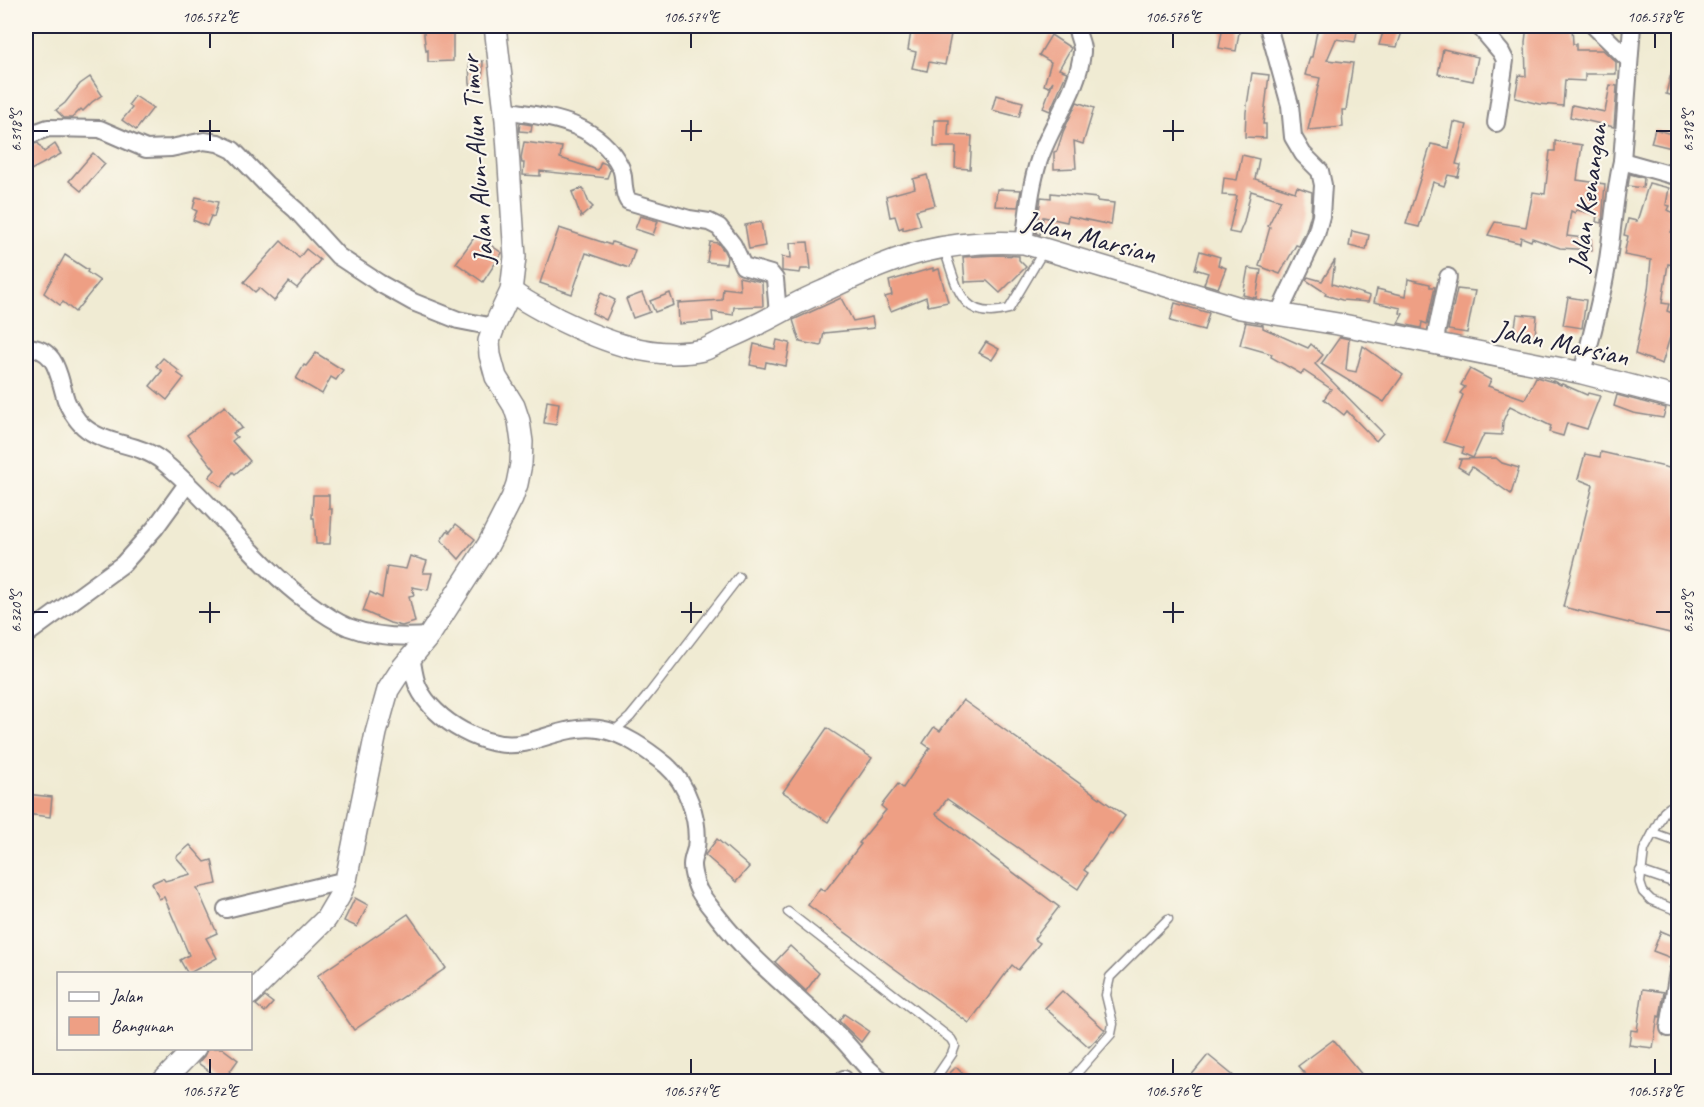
<svg xmlns="http://www.w3.org/2000/svg" width="1704" height="1107" font-family="Caveat,sans-serif">
	<style>
		.building { fill: #ee9f84 }
		.lines { fill: none; stroke-linecap: round; stroke-linejoin: round }
		.service-casing { stroke: #898687; stroke-width: 11 }
		.minor-casing { stroke: #898687; stroke-width: 20 }
		.tertiary-casing { stroke: #898687; stroke-width: 24 }
		.service { stroke: #fff; stroke-width: 8 }
		.minor { stroke: #fff; stroke-width: 16 }
		.tertiary { stroke: #fff; stroke-width: 21 }
		.ticks { fill: none; stroke: #22223b; stroke-width: 2 }
		.labels { text-anchor: middle; stroke-width: 4.5; stroke-linejoin: round; paint-order: stroke }
		.street-label { font-size: 28px; fill: #22223b; stroke: #fbf7ec }
		.neatline { fill: none; stroke: #22223b; stroke-width: 2 }
		.ticks-label { font-size: 15px; text-anchor: middle; fill: #22223b }
	</style>
	<rect width="100%" height="100%" fill="#fbf7ec"/>
	<filter id="ink" filterUnits="userSpaceOnUse"><feTurbulence type="fractalNoise" baseFrequency=".0167" numOctaves="2"/><feDisplacementMap in="SourceGraphic" scale="12" xChannelSelector="R" yChannelSelector="G"/><feConvolveMatrix kernelMatrix="1 2 1 2 8 2 1 2 1" color-interpolation-filters="sRGB"/></filter>
	<filter id="wash" filterUnits="userSpaceOnUse"><feTurbulence type="fractalNoise" baseFrequency=".008" numOctaves="4" result="noise"/><feDisplacementMap in="SourceGraphic" scale="24" xChannelSelector="R" yChannelSelector="G"/><feGaussianBlur stdDeviation="1.35" result="paint"/><feColorMatrix in="noise" values="0 0 0 0 0 0 0 0 0 0 0 0 0 0 0 0 0 1.4 0 .05"/><feComposite in="paint" operator="in"/></filter>
	<g filter="url(#wash)">
		<rect width="100%" height="100%" fill="#f0ebd3"/>
		<g id="blocks">
			<!-- building -->
			<g class="building">
				<polygon points="424,26 453,26 453,61 428,62 428,50 426,51 424,35"/>
				<polygon points="912,26 939,26 952,29 945,65 929,62 927,71 912,68 916,52 908,50"/>
				<polygon points="1223,26 1240,26 1236,51 1219,48"/>
				<polygon points="1318,26 1358,26 1355,42 1336,39 1327,60 1353,63 1346,110 1342,110 1343,127 1308,130 1320,78 1305,75 1310,57 1312,57"/>
				<polygon points="1385,26 1404,26 1397,47 1379,45"/>
				<polygon points="1527,26 1547,28 1547,26 1572,26 1573,44 1576,44 1576,50 1603,50 1616,62 1616,74 1585,74 1585,81 1565,80 1563,106 1539,104 1515,98 1519,75 1526,76 1525,42"/>
				<polygon points="1051,35 1071,48 1059,69 1067,72 1050,111 1043,108 1053,81 1049,87 1044,85 1051,62 1039,55"/>
				<polygon points="1443,49 1478,57 1473,81 1438,74"/>
				<polygon points="483,61 482,84 470,84 469,62"/>
				<polygon points="1674,61 1678,61 1678,97 1666,94"/>
				<polygon points="1252,73 1269,75 1263,124 1266,124 1266,138 1245,137 1246,112"/>
				<polygon points="90,77 102,95 92,102 83,111 81,109 72,118 64,118 56,110 65,103 80,84"/>
				<polygon points="1610,85 1617,86 1614,127 1570,117 1572,105 1605,112"/>
				<polygon points="996,95 1023,102 1019,117 992,110"/>
				<polygon points="135,96 153,108 136,130 122,120 132,108 129,104"/>
				<polygon points="1077,102 1094,108 1083,144 1074,141 1076,168 1054,169 1054,152 1057,151 1063,132"/>
				<polygon points="934,120 949,120 948,135 972,136 970,169 955,168 956,147 934,147"/>
				<polygon points="1454,122 1467,125 1456,164 1461,165 1458,177 1448,175 1444,186 1433,182 1419,227 1406,224 1431,144 1449,148"/>
				<polygon points="520,123 532,125 531,132 519,131"/>
				<polygon points="1655,129 1671,134 1671,136 1676,137 1672,148 1651,143"/>
				<polygon points="1555,141 1582,145 1577,180 1605,184 1602,223 1596,222 1597,214 1576,210 1575,213 1571,211 1567,236 1591,239 1592,250 1560,248 1532,238 1531,241 1521,237 1520,243 1488,235 1495,222 1526,227 1533,192 1545,194 1550,151 1555,151"/>
				<polygon points="524,142 562,147 560,158 598,170 601,162 606,164 610,170 607,178 540,171 540,176 523,175 524,163 522,163 521,158"/>
				<polygon points="38,143 44,152 55,144 61,154 29,171 26,165 26,146"/>
				<polygon points="93,153 105,164 81,191 69,181"/>
				<polygon points="1242,155 1259,159 1255,179 1295,192 1297,187 1312,192 1311,214 1306,231 1299,246 1296,245 1280,274 1259,266 1270,227 1268,226 1281,200 1251,191 1244,222 1239,234 1229,232 1237,196 1222,195 1224,178 1237,180"/>
				<polygon points="1630,174 1644,178 1643,188 1628,186"/>
				<polygon points="927,175 935,205 916,210 921,225 903,230 903,227 899,229 895,216 890,217 886,196 915,188 913,179"/>
				<polygon points="1649,183 1669,188 1666,205 1670,206 1668,210 1678,216 1678,219 1671,232 1678,234 1675,252 1678,253 1678,266 1668,264 1662,303 1669,304 1667,311 1677,315 1673,326 1677,327 1675,338 1670,337 1662,364 1635,354 1648,290 1651,260 1624,255 1628,236 1624,235 1628,219 1637,221"/>
				<polygon points="583,188 589,203 593,207 581,217 572,192"/>
				<polygon points="997,189 1021,190 1018,207 995,206"/>
				<polygon points="1051,193 1097,198 1097,201 1114,203 1111,225 1068,216 1067,222 1043,217 1040,235 1036,233 1041,197 1051,198"/>
				<polygon points="196,197 218,202 214,217 211,216 207,226 193,220 197,211 193,209"/>
				<polygon points="640,216 658,221 653,235 635,229"/>
				<polygon points="761,222 765,246 749,249 745,225"/>
				<polygon points="559,228 611,245 612,242 635,250 629,268 586,253 572,294 540,283"/>
				<polygon points="1352,231 1369,235 1366,250 1349,246"/>
				<polygon points="476,235 502,253 483,282 456,263"/>
				<polygon points="281,241 299,258 306,249 320,260 297,288 289,282 274,301 259,288 255,292 244,282"/>
				<polygon points="710,242 718,243 724,251 727,257 726,264 707,262"/>
				<polygon points="808,242 811,269 801,269 800,273 782,271 782,257 791,258 790,243"/>
				<polygon points="1200,251 1220,257 1218,265 1226,268 1218,288 1204,284 1208,273 1195,269"/>
				<polygon points="65,255 88,270 87,272 100,281 75,312 63,302 60,305 44,293"/>
				<polygon points="996,255 1019,256 1019,260 1026,267 1000,293 987,281 965,282 963,257"/>
				<polygon points="1335,260 1332,284 1370,296 1368,302 1342,300 1325,295 1326,293 1306,280 1308,277 1322,281"/>
				<polygon points="933,268 933,271 939,269 948,302 928,306 926,297 891,311 885,297 892,295 889,281"/>
				<polygon points="1248,268 1261,270 1256,298 1243,295"/>
				<polygon points="739,277 762,282 763,306 734,307 733,315 712,312 713,321 679,324 678,303 722,300 723,288 740,290"/>
				<polygon points="1408,279 1430,284 1430,287 1435,287 1427,324 1422,322 1421,328 1398,323 1403,314 1400,313 1401,308 1374,302 1377,289 1406,296"/>
				<polygon points="1457,289 1475,291 1467,333 1448,330"/>
				<polygon points="601,293 615,300 606,320 592,313"/>
				<polygon points="642,293 650,312 633,318 626,299"/>
				<polygon points="670,293 674,305 655,312 650,301"/>
				<polygon points="1568,297 1586,300 1582,328 1563,325"/>
				<polygon points="841,298 853,321 872,317 874,328 824,333 821,346 800,342 793,320"/>
				<polygon points="1175,303 1209,313 1204,330 1170,321"/>
				<polygon points="1517,314 1537,316 1535,336 1514,333"/>
				<polygon points="1244,322 1263,325 1263,328 1308,348 1311,344 1323,355 1315,364 1383,433 1376,441 1347,411 1344,415 1324,399 1331,389 1304,371 1301,374 1271,357 1272,354 1240,345 1246,322"/>
				<polygon points="1340,337 1349,339 1346,370 1356,372 1363,346 1403,375 1384,402 1321,364"/>
				<polygon points="777,340 790,343 786,366 766,362 765,368 750,365 754,344 775,349"/>
				<polygon points="986,342 999,349 992,360 979,353"/>
				<polygon points="316,353 343,370 336,380 331,377 322,394 296,379 304,365 306,366"/>
				<polygon points="163,358 179,371 177,373 184,378 167,400 150,386 162,371 156,366"/>
				<polygon points="1470,369 1491,380 1488,386 1525,399 1536,377 1553,382 1553,381 1561,385 1562,384 1587,395 1588,393 1600,396 1587,429 1567,423 1563,436 1549,432 1551,426 1510,406 1503,421 1502,435 1484,434 1473,458 1462,453 1464,448 1444,442 1463,395 1460,393 1465,387 1461,385"/>
				<polygon points="1617,395 1666,408 1663,418 1633,413 1614,406"/>
				<polygon points="547,401 559,403 556,425 544,423"/>
				<polygon points="225,406 242,428 233,433 237,437 232,441 250,461 235,474 233,472 222,487 209,477 215,470 187,435"/>
				<polygon points="1601,452 1678,470 1678,635 1563,607 1593,485 1578,479 1585,454 1600,457"/>
				<polygon points="1496,458 1502,463 1519,468 1511,494 1472,467 1468,473 1458,467 1461,460 1459,459"/>
				<polygon points="313,495 329,495 329,509 332,509 330,544 316,544 314,518 312,518"/>
				<polygon points="456,524 475,539 459,559 441,540 448,530 450,532"/>
				<polygon points="410,556 427,561 423,573 432,573 428,590 412,587 414,595 409,596 415,622 402,626 390,623 363,611 370,592 382,598 387,566 406,569"/>
				<polygon points="963,700 1125,816 1112,834 1110,833 1084,870 1088,873 1078,889 947,799 936,814 1059,907 1034,939 1040,943 1018,970 1012,965 969,1023 808,905 820,888 825,891 861,844 859,843 886,810 881,806 898,784 903,788 930,748 923,743 934,727 940,731"/>
				<polygon points="827,728 872,758 828,822 783,792"/>
				<polygon points="26,794 52,797 50,817 26,814"/>
				<polygon points="717,839 749,867 736,882 705,855"/>
				<polygon points="190,845 205,862 212,860 217,884 197,888 217,933 206,938 217,958 188,974 180,960 189,955 164,897 159,899 152,883 163,878 165,881 191,874 176,857"/>
				<polygon points="355,898 368,905 357,927 344,921"/>
				<polygon points="408,914 446,968 354,1030 317,976"/>
				<polygon points="1661,931 1678,938 1678,948 1674,959 1653,951"/>
				<polygon points="790,946 819,973 806,991 775,962"/>
				<polygon points="1643,989 1664,992 1660,1017 1658,1016 1653,1048 1629,1045 1631,1030 1637,1031"/>
				<polygon points="1062,991 1105,1030 1089,1047 1045,1008"/>
				<polygon points="265,997 273,1003 265,1012 256,1005"/>
				<polygon points="844,1014 869,1031 861,1042 839,1021"/>
				<polygon points="1333,1040 1368,1082 1312,1082 1298,1066"/>
				<polygon points="208,1048 222,1048 238,1060 223,1081 198,1063 204,1056"/>
				<polygon points="1208,1055 1241,1082 1196,1082 1190,1077"/>
				<polygon points="956,1067 971,1082 941,1082"/>
			</g>
		</g>
	</g>
	<g filter="url(#ink)">
		<use href="#blocks" fill-opacity="0" stroke="#898687" stroke-width="1.5"/>
		<g class="lines">
			<!-- service casing -->
			<g class="service-casing">
				<g id="service">
					<path d="M944,249C957,285 960,323 1009,309L1044,250"/>
					<polyline points="613,732 630,717 648,695 739,577"/>
					<polyline points="1678,805 1670,807 1664,812 1644,850 1640,883 1643,892 1651,900 1678,911"/>
					<polyline points="1653,833 1678,842"/>
					<polyline points="1640,871 1678,884"/>
					<polyline points="788,912 951,1039 955,1046 952,1054 933,1082"/>
					<polyline points="1069,1082 1111,1034 1113,1024 1106,995 1110,977 1168,919"/>
				</g>
			</g>
			<!-- minor casing -->
			<g class="minor-casing">
				<g id="minor">
					<polyline points="1268,26 1290,105 1293,137 1303,154 1320,171 1323,185 1321,216 1316,235 1278,315"/>
					<polyline points="1479,26 1501,52 1505,60 1496,123"/>
					<polyline points="1594,26 1629,60"/>
					<path d="M505,110C550,118 597,121 620,166C626,177 621,190 628,201L689,219L709,222L719,227L733,245L743,266L771,274L775,279L778,314"/>
					<polyline points="26,136 48,128 100,129 146,149 171,148 204,141 218,143 233,150 266,184 296,210 338,256 379,283 413,302 458,320 494,327"/>
					<polyline points="1622,161 1672,175"/>
					<path d="M1024,243C1028,215 1030,187 1039,160C1050,126 1079,89 1082,52C1083,43 1076,35 1077,26"/>
					<polyline points="1434,344 1448,277"/>
					<path d="M26,347C58,348 58,376 66,400C69,408 76,420 83,426C105,446 138,442 162,461C215,504 253,562 309,603C321,612 334,621 348,627C374,637 401,638 429,636"/>
					<path d="M1582,373C1591,337 1601,302 1607,266C1613,231 1614,195 1622,161L1632,26"/>
					<polyline points="26,635 123,564 155,528 187,484"/>
					<path d="M411,656C413,666 414,678 418,687C434,721 486,751 524,743C548,737 573,725 599,729C623,732 647,750 666,765C687,783 700,820 696,848C695,853 692,859 692,865C692,872 696,886 699,891C704,900 712,909 718,917C752,961 797,995 837,1034C854,1050 865,1070 885,1082"/>
					<polyline points="226,909 346,880"/>
					<polyline points="1669,1028 1678,971"/>
					<polyline points="843,1082 844,1079"/>
				</g>
			</g>
			<!-- tertiary casing -->
			<g class="tertiary-casing">
				<g id="tertiary">
					<path d="M511,291C526,303 542,310 558,319C603,341 653,361 703,350C710,348 717,343 724,340C745,331 765,321 785,310C800,301 815,295 830,288C900,254 946,239 1024,243L1240,308L1338,324L1582,373L1678,398"/>
					<polyline points="250,994 326,919 339,897 346,880 376,733 388,690 403,667 429,636 488,545 512,498 517,484 521,464 522,442 519,421 514,406 496,377 490,355 489,341 494,327 511,291 515,257 506,120 495,26"/>
					<polyline points="162,1082 195,1048"/>
				</g>
			</g>
			<!-- service -->
			<use href="#service" class="service"/>
			<!-- minor -->
			<use href="#minor" class="minor"/>
			<!-- tertiary -->
			<use href="#tertiary" class="tertiary"/>
		</g>
	</g>
	<!-- ticks -->
	<path class="ticks" d="M210,33V48M691,33V48M1173,33V48M1655,33V48M210,120V141M691,120V141M1173,120V141M33,131H48M199,131H220M681,131H702M1163,131H1184M1656,131H1671M210,602V623M691,602V623M1173,602V623M33,612H48M199,612H220M681,612H702M1163,612H1184M1656,612H1671M210,1059V1074M691,1059V1074M1173,1059V1074M1655,1059V1074"/>
	<g class="labels">
		<!-- street labels -->
		<g class="street-label">
			<text transform="translate(476 160) rotate(-94)" y="10">Jalan Alun-Alun Timur</text>
			<text transform="translate(1587 197) rotate(-82)" y="10">Jalan Kenangan</text>
			<text transform="translate(1090 236) rotate(15)" y="10">Jalan Marsian</text>
			<text transform="translate(1562 342) rotate(12)" y="10">Jalan Marsian</text>
		</g>
	</g>
	<!-- margin -->
	<rect width="1704" height="1107" fill="none" stroke="#fbf7ec" stroke-width="66"/>
	<!-- legend -->
	<rect x="57" y="972" width="195" height="78" fill="#fbf7ec" stroke="#a4a2a5" stroke-width="1.5"/>
	<rect x="69" y="992" width="30" height="9" fill="#ffffff" stroke="#a4a2a5" stroke-width="1.5"/>
	<text x="111" y="1002" font-size="18" fill="#22223b">Jalan</text>
	<rect x="69" y="1017" width="30" height="18" fill="#ee9f84" stroke="#a4a2a5" stroke-width="1.5"/>
	<text x="111" y="1032" font-size="18" fill="#22223b">Bangunan</text>
	<rect x="33" y="33" width="1638" height="1041" class="neatline"/>
	<g class="ticks-label">
		<text x="210" y="22">106.572°E</text>
		<text x="691" y="22">106.574°E</text>
		<text x="1173" y="22">106.576°E</text>
		<text x="1655" y="22">106.578°E</text>
		<text transform="translate(16 131) rotate(-90)" y="5">6.318°S</text>
		<text transform="translate(1688 131) rotate(-90)" y="5">6.318°S</text>
		<text transform="translate(16 612) rotate(-90)" y="5">6.320°S</text>
		<text transform="translate(1688 612) rotate(-90)" y="5">6.320°S</text>
		<text x="210" y="1096">106.572°E</text>
		<text x="691" y="1096">106.574°E</text>
		<text x="1173" y="1096">106.576°E</text>
		<text x="1655" y="1096">106.578°E</text>
	</g>
</svg>
